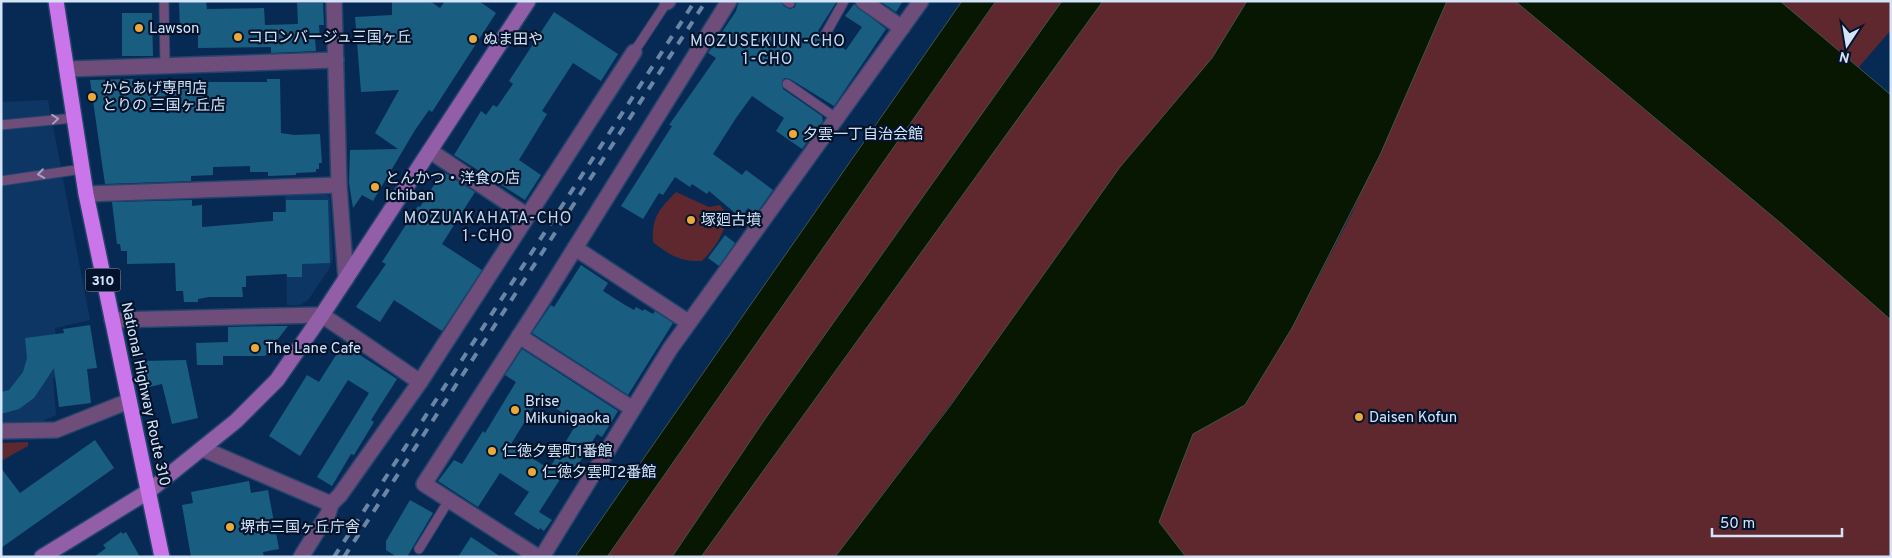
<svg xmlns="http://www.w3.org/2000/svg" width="1892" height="558" font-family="Overpass,'Noto Sans JP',sans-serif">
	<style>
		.built { fill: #0e3665 }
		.green { fill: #5f282e }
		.water { fill: #081701; stroke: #45544b }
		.building { fill: #195e81; fill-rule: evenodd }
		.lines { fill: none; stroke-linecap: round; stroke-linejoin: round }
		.lane-casing { stroke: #24446c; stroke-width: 11 }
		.street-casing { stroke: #24446c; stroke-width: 18 }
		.secondary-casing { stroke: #24446c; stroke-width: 18 }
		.highway-casing { stroke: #24446c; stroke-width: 18 }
		.lane { stroke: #6e4d7b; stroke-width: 9 }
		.street { stroke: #6e4d7b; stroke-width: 15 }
		.secondary { stroke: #935ea8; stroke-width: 15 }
		.highway { stroke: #ca75ea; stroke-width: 15 }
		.rail { stroke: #6b85a5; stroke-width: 4; stroke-dasharray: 9 9; stroke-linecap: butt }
		.oneway { stroke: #a6a0c0 }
		.poi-dot { fill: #eca93a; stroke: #03132b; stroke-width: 2 }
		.labels { text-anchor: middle; stroke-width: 4.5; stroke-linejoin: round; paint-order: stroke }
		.shield { fill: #03132b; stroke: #95a5ba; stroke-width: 1 }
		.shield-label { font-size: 14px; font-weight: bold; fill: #d4e4f8 }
		.poi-label { font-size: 15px; fill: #d4e4f8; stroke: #03132b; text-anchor: start }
		.street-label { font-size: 15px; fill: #d4e4f8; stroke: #03132b }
		.neighbourhood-label { font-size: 16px; letter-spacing: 1px; fill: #c3d7f2; stroke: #03132b }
	</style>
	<rect width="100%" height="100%" fill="#072a55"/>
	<!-- built -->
	<g class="built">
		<polygon points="48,100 90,320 55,328 60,376 53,378 56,415 43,421 1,422 1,102"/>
		<polygon points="324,194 330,197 333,259 329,269 308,300 300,305 287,305 285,195"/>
	</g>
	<!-- green -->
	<g class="green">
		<polygon points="996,1 1062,1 765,419 672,557 607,557"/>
		<polygon points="1103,1 1247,1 1212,58 835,557 701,557"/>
		<polygon points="1447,1 1515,1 1783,225 1891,320 1891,557 1186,557 1159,522 1193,434 1245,405 1292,328 1352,213"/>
		<polygon points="1780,1 1891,1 1891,30 1858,68"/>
		<path d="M676,192L709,207L720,205L728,216C723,235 716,247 702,261C681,262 669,255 653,242C652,216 659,210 676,192Z"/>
		<polygon points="28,442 28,446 1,461 1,443"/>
	</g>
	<!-- water -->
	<g class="water">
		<polygon points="962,1 996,1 607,557 575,557"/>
		<polygon points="1062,1 1103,1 701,557 672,557 765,419"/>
		<polygon points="1247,1 1447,1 1380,155 1292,328 1245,405 1193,434 1159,522 1186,557 835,557 950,406 1120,167 1212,58"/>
		<polygon points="1515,1 1780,1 1891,95 1891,320 1783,225"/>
	</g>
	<!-- building -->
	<g class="building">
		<polygon points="179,1 206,1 207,9 264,8 265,25 298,24 297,3 323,3 324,25 319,25 320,39 315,39 316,51 271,53 271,47 198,48 198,32 180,32"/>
		<polygon points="392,1 430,1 440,8 445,1 479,1 496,13 432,112 429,110 415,130 373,201 362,195 353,208 349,183 350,150 398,149 375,133 399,90 361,92 355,17 392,15"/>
		<polygon points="739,1 781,1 784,6 790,9 795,7 796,1 837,1 818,31 822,40 829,39 846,50 862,27 845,16 854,4 886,29 834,106 790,79 785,78 782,81 783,89 822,116 823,121 802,149 776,131 784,118 752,96 736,118 713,154 742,175 746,170 773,190 756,214 748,208 741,218 709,191 707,194 692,184 690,187 675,177 663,195 659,193 643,219 621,206 672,126 669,125 716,58 708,53 736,11"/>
		<polygon points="880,1 903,1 896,12"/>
		<polygon points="554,12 618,54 601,81 573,63 542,111 547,114 519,160 541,175 525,200 454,155 481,111 486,115 493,105 497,107 513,84 509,81"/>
		<polygon points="122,13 152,13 153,56 122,56"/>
		<polygon points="133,79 134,90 193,88 193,82 267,82 267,79 280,79 281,133 294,135 320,134 322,163 319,163 319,169 316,169 316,172 296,173 296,175 268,176 268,172 250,172 250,166 213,167 213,175 191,176 191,181 105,184 90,80"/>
		<polygon points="445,173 475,192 442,244 482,270 442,331 394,300 380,322 356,307 386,264 382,262 418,206 420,207 441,174"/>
		<polygon points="192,200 192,206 202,205 202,227 273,221 273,212 286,212 286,200 328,200 330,263 302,264 302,277 287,277 287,274 246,276 246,287 242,287 243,297 209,297 198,299 198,302 184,302 183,291 176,291 175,263 127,264 127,251 121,251 120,244 117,244 112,202"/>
		<polygon points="725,235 735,243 719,266 708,258"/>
		<polygon points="581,265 608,283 603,291 625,305 634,310 636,307 643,311 644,309 653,314 655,311 673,323 628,395 532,333 551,305 554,307"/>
		<polygon points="90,325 97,368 87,369 91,403 59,407 54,368 34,398 19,409 1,414 1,392 9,390 23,372 27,358 25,338 64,333 63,329"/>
		<polygon points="272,326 288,326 265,356 223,356 223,365 197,365 196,343 228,342 228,327"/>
		<polygon points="343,344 397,379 371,420 374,422 354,455 351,454 332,486 317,477 369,393 348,380 300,456 269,436 307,375 319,382"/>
		<path d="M522,349L618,411L602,437L597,434L576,468L570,464L539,512L552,520L544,531L540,528L539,530L514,514L529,492L500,473L478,507L438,481L454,460L462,464L483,431L485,433L516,382L505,375ZM540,397L577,423L549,469L511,444Z"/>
		<polygon points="186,360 198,418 172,424 162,384 149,387 144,361"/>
		<polygon points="95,440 114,468 1,548 1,468 20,493"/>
		<polygon points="249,481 251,493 268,490 279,549 263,552 264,557 191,557 182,505 193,503 191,492"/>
		<polygon points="410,500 433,513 407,557 397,557 386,550 386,541"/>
		<polygon points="121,532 123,534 126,532 140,557 94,557 106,548 103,545"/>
		<polygon points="471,537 501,557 458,557"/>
	</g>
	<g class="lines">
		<!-- lane casing -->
		<g class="lane-casing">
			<g id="lane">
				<polyline points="787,1 790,3"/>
				<polyline points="164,4 165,66"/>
				<polyline points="825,35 844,1"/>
				<polyline points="634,52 667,2"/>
				<polyline points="787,84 836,118"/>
				<polyline points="1,125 74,118"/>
				<polyline points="1,181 82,169"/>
				<polyline points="419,549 449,500"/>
			</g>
		</g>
		<!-- street casing -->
		<g class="street-casing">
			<g id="street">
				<polyline points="334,1 339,185 346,279"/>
				<polyline points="863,1 902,28"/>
				<polyline points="667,2 668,1"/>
				<polyline points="67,69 336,60"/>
				<polyline points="430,151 526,215"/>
				<polyline points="86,194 339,185"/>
				<polyline points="575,248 688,322"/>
				<polyline points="112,320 322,315 420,382"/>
				<polyline points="519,336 633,409"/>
				<polyline points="1,431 56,430 129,401"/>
				<polyline points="203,449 331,504 340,495 420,382 634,52"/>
				<polyline points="301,557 328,514 331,504"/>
				<polyline points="538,557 424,484 542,301 729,1"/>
				<polyline points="542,557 670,349 921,1"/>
			</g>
		</g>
		<!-- secondary casing -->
		<g class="secondary-casing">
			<polyline id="secondary" points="42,557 149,491 236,421 277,380 322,315 528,1"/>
		</g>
		<!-- highway casing -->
		<g class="highway-casing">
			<polyline id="highway" points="56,1 86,194 162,557"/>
		</g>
		<!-- lane -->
		<use href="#lane" class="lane"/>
		<!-- street -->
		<use href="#street" class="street"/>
		<!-- secondary -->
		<use href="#secondary" class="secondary"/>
		<!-- highway -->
		<use href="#highway" class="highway"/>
		<!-- rail -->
		<g class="rail">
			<polyline points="334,557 695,1"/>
			<polyline points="344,557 706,1"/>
		</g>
	</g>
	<!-- one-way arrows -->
	<defs><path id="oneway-chevron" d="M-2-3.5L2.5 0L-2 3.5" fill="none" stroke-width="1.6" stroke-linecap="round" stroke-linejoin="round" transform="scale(1.25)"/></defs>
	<g class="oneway">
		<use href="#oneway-chevron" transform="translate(55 119) rotate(-6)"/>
		<use href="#oneway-chevron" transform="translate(41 174) rotate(172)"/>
	</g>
	<!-- markers -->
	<g class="poi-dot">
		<circle cx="139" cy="28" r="5"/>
		<circle cx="238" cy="37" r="5"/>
		<circle cx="473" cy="39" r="5"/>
		<circle cx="92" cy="97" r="5"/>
		<circle cx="793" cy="134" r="5"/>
		<circle cx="375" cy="187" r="5"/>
		<circle cx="691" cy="220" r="5"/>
		<circle cx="255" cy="348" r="5"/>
		<circle cx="515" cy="410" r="5"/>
		<circle cx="1359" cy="417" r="5"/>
		<circle cx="492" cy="451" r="5"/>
		<circle cx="532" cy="472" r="5"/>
		<circle cx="230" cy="527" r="5"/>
	</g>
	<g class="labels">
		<!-- shield labels -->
		<rect class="shield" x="85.5" y="268.5" width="35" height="23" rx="4"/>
		<g class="shield-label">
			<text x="103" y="285">310</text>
		</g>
		<!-- poi labels -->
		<g class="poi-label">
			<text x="149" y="33">Lawson</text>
			<text x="248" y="42">コロンバージュ三国ヶ丘</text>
			<text x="483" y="44">ぬま田や</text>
			<text x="102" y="93">からあげ専門店<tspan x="102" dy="17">とりの 三国ヶ丘店</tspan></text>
			<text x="803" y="139">夕雲一丁自治会館</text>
			<text x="385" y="183">とんかつ・洋食の店<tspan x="385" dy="17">Ichiban</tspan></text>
			<text x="701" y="225">塚廻古墳</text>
			<text x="265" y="353">The Lane Cafe</text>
			<text x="525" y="406">Brise<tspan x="525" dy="17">Mikunigaoka</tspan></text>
			<text x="1369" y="422">Daisen Kofun</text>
			<text x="502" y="456">仁徳夕雲町1番館</text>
			<text x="542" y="477">仁徳夕雲町2番館</text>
			<text x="240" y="532">堺市三国ヶ丘庁舎</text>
		</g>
		<!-- street labels -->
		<g class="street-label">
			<text transform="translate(146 394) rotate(78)" y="5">National Highway Route 310</text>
		</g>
		<!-- neighbourhood labels -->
		<g class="neighbourhood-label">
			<text x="768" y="46">MOZUSEKIUN-CHO<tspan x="768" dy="18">1-CHO</tspan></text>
			<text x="488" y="223">MOZUAKAHATA-CHO<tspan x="488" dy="18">1-CHO</tspan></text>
		</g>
	</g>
	<!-- border -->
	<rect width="1892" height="558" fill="none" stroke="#d4e4f8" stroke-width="5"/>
	<!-- north arrow -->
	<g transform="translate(1847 45) rotate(192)" stroke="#03132b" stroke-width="4" paint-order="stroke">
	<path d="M0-4L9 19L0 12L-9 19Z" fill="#d4e4f8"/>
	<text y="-8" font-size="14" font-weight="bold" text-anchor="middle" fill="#d4e4f8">N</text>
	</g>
	<!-- scale -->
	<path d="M1712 528v8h130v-8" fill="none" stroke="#d4e4f8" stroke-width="2.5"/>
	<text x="1720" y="528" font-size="15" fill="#d4e4f8" stroke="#03132b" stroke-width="4" paint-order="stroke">50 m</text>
</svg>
